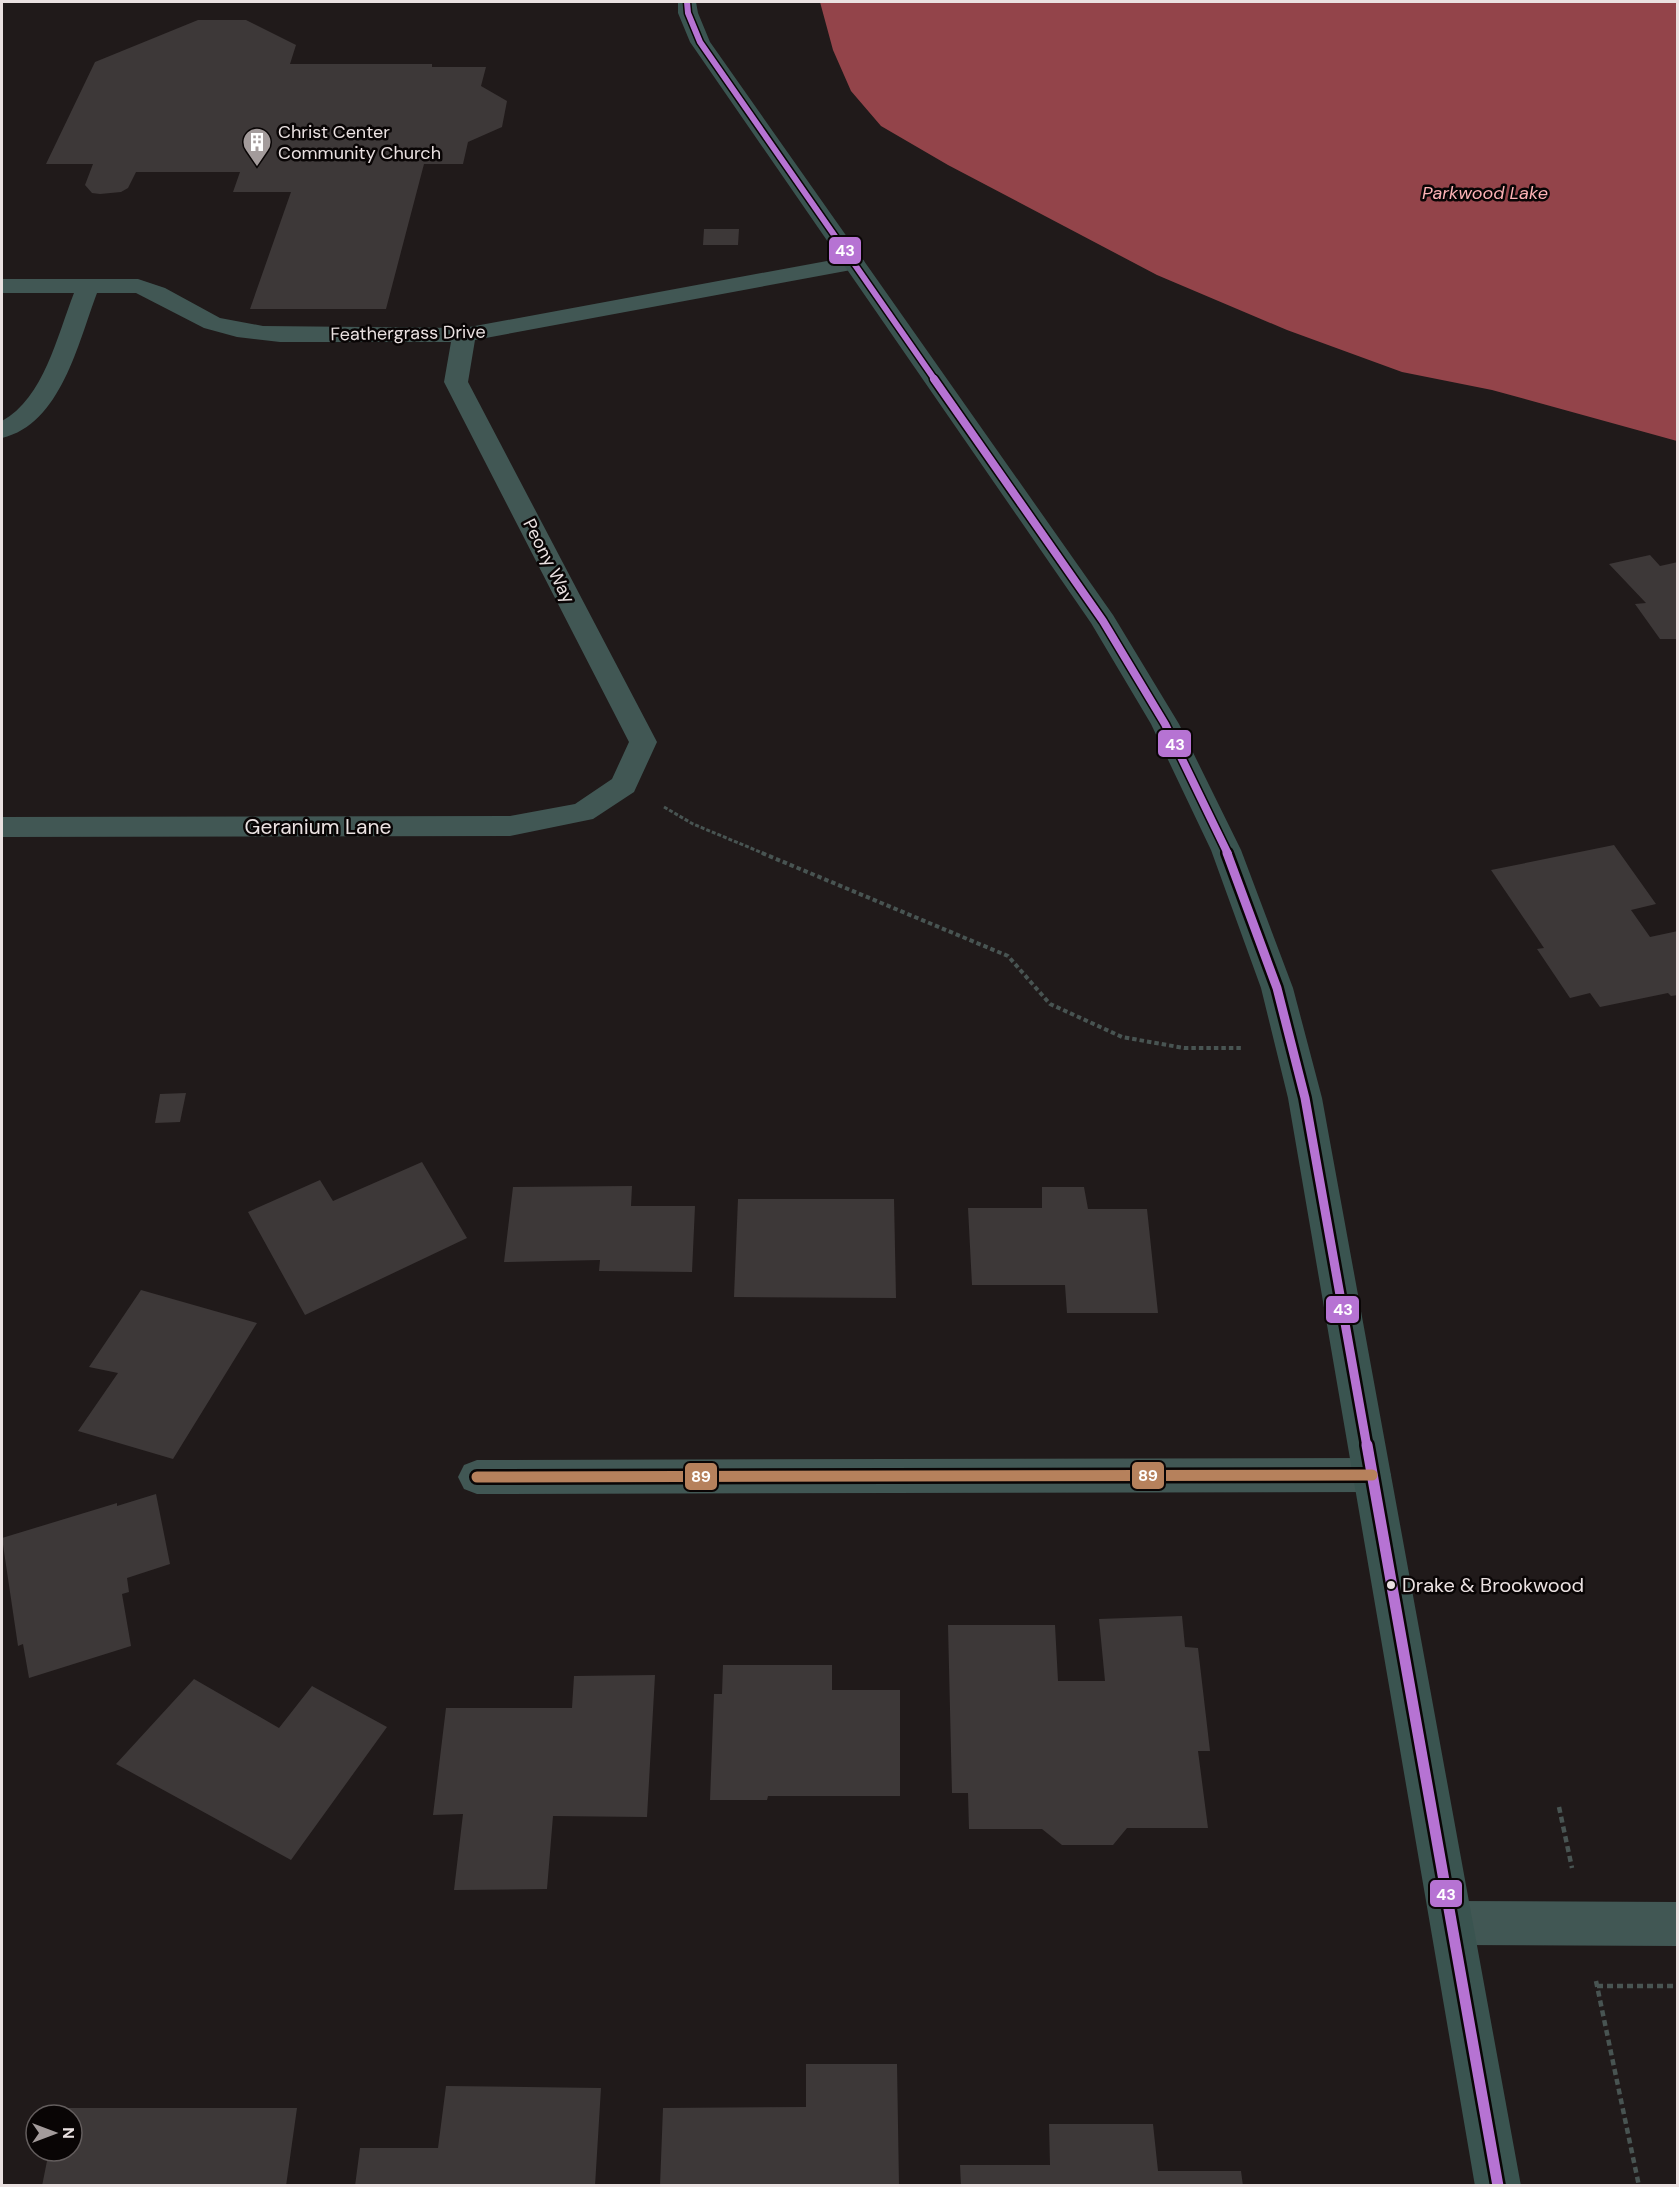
<svg xmlns="http://www.w3.org/2000/svg" width="1679" height="2187" font-family="'DM Sans',sans-serif">
	<style>
		.water { fill: #93444a }
		.building { fill: #3d3838 }
		.lines { fill: none; stroke-linecap: round; stroke-linejoin: round }
		.path-far2 { stroke: #485452; stroke-width: 3; stroke-dasharray: 4 2; stroke-linecap: butt }
		.path-far1 { stroke: #485452; stroke-width: 4; stroke-dasharray: 4.5 3; stroke-linecap: butt }
		.path { stroke: #485452; stroke-width: 4.5; stroke-dasharray: 6 4; stroke-linecap: butt }
		.minor { fill: #415754; fill-rule: evenodd }
		.major { fill: #3a5450; fill-rule: evenodd }
		.bus-1-far3-casing { stroke: #090505; stroke-width: 9 }
		.bus-1-far2-casing { stroke: #090505; stroke-width: 11 }
		.bus-1-far1-casing { stroke: #090505; stroke-width: 14 }
		.bus-1-casing { stroke: #090505; stroke-width: 16 }
		.bus-2-casing { stroke: #090505; stroke-width: 16 }
		.bus-1-far3 { stroke: #b673d3; stroke-width: 6 }
		.bus-1-far2 { stroke: #b673d3; stroke-width: 8 }
		.bus-1-far1 { stroke: #b673d3; stroke-width: 9 }
		.bus-1 { stroke: #b673d3; stroke-width: 11 }
		.bus-2 { stroke: #b6815c; stroke-width: 11 }
		.bus-dot { fill: #eae1e1; stroke: #090505; stroke-width: 2 }
		.labels { text-anchor: middle; stroke-width: 5; stroke-linejoin: round; paint-order: stroke }
		.far-poi-label { font-size: 18px; fill: #eae1e1; stroke: #090505; text-anchor: start }
		.far-water-label { font-size: 18px; font-style: italic; fill: #feb3b6; stroke: #090505 }
		.far-street-label { font-size: 18px; fill: #eae1e1; stroke: #090505 }
		.bus-label { font-size: 20px; fill: #eae1e1; stroke: #090505; text-anchor: start }
		.street-label { font-size: 21px; fill: #eae1e1; stroke: #090505 }
		.line-badge { stroke: #090505; stroke-width: 2 }
		.badge-label { font-size: 16px; text-anchor: middle; font-weight: bold; fill: #fff }
	</style>
	<rect width="100%" height="100%" fill="#201a1a"/>
	<!-- water -->
	<polygon class="water" points="820,2 1677,2 1677,441 1492,390 1402,372 1287,330 1157,275 948,165 881,126 851,91 833,50"/>
	<!-- building -->
	<g class="building">
		<polygon points="198,20 246,20 296,45 290,64 432,64 432,67 486,67 481,86 507,101 502,127 468,142 463,164 424,164 386,309 250,309 291,192 233,192 240,172 136,172 128,188 121,192 100,194 92,193 85,185 93,164 46,164 95,62"/>
		<polygon points="704,229 739,229 738,245 703,245"/>
		<polygon points="1650,555 1660,566 1678,562 1678,639 1660,639 1635,604 1646,603 1609,564"/>
		<polygon points="1614,845 1656,904 1631,910 1650,937 1678,931 1678,995 1671,996 1668,993 1600,1007 1590,993 1570,998 1537,949 1544,948 1491,870"/>
		<polygon points="186,1093 180,1122 155,1123 160,1094"/>
		<polygon points="422,1162 467,1238 305,1315 248,1212 320,1180 333,1201"/>
		<polygon points="632,1186 631,1206 695,1206 692,1272 599,1271 600,1260 504,1262 513,1187"/>
		<polygon points="1042,1187 1084,1187 1088,1209 1147,1209 1158,1313 1067,1313 1065,1285 972,1285 968,1208 1042,1208"/>
		<polygon points="738,1199 894,1199 896,1298 734,1297"/>
		<polygon points="141,1290 257,1323 173,1459 78,1431 118,1373 89,1367"/>
		<polygon points="156,1494 170,1564 127,1578 129,1592 122,1594 131,1646 29,1678 23,1644 18,1646 2,1538 117,1503 117,1506"/>
		<polygon points="1182,1616 1185,1647 1198,1648 1210,1751 1198,1751 1208,1828 1127,1828 1113,1845 1062,1845 1042,1829 969,1829 968,1793 952,1793 948,1625 1055,1625 1058,1681 1105,1681 1099,1619"/>
		<polygon points="723,1665 832,1665 832,1690 900,1690 900,1796 768,1796 767,1800 710,1800 714,1694 722,1694"/>
		<polygon points="655,1675 647,1817 553,1816 547,1889 454,1890 463,1814 433,1815 446,1708 572,1708 574,1676"/>
		<polygon points="194,1679 279,1728 312,1686 387,1727 291,1860 116,1764"/>
		<polygon points="806,2064 897,2064 899,2186 660,2186 663,2108 806,2107"/>
		<polygon points="446,2086 601,2088 595,2186 355,2186 360,2148 438,2148"/>
		<polygon points="59,2108 297,2108 286,2186 42,2186 49,2151 72,2151 72,2115 57,2115"/>
		<polygon points="1049,2124 1153,2124 1158,2171 1241,2171 1243,2186 961,2186 960,2165 1050,2165"/>
	</g>
	<g class="lines">
		<!-- path-far2 -->
		<polyline class="path-far2" points="664,807 693,824 765,854"/>
		<!-- path-far1 -->
		<polyline class="path-far1" points="762,853 1008,956 1050,1004 1122,1037 1184,1048 1241,1048"/>
		<!-- path -->
		<g class="path">
			<polyline points="1559,1807 1572,1868"/>
			<polyline points="1596,1981 1639,2186"/>
			<polyline points="1597,1986 1678,1986"/>
		</g>
		<!-- minor -->
		<g class="minor">
			<path d="M854,256L862,258L865,263L862,268L475,340L468,382L657,742L634,792L593,819L510,836L2,837V817L510,816L575,804L612,779L629,742L444,382L451,342H280L237,337L204,328L136,293H97C78,343 61,424 2,438V421C44,398 57,336 74,293H2V279H138L165,288L220,318L263,326L464,328Z"/>
			<polygon points="1372,1458 1385,1463 1391,1475 1385,1487 1372,1492 477,1494 464,1489 458,1477 464,1465 477,1460"/>
			<polygon points="1453,1901 1678,1902 1678,1946 1453,1945 1438,1938 1431,1923 1438,1908"/>
		</g>
		<!-- major -->
		<polygon class="major" points="678,2 696,2 698,13 710,42 1113,615 1179,724 1241,850 1293,988 1322,1098 1521,2186 1475,2186 1288,1098 1261,988 1211,850 1151,724 1091,623 690,42 678,13"/>
		<!-- bus-1-far3 casing -->
		<g class="bus-1-far3-casing">
			<polyline id="bus-1-far3" points="687,2 688,13 700,42 935,380"/>
		</g>
		<!-- bus-1-far2 casing -->
		<g class="bus-1-far2-casing">
			<polyline id="bus-1-far2" points="934,379 1103,621 1165,724 1228,854"/>
		</g>
		<!-- bus-1-far1 casing -->
		<g class="bus-1-far1-casing">
			<polyline id="bus-1-far1" points="1227,853 1277,988 1305,1098 1367,1447"/>
		</g>
		<!-- bus-1 casing -->
		<g class="bus-1-casing">
			<polyline id="bus-1" points="1367,1445 1498,2186"/>
		</g>
		<!-- bus-2 casing -->
		<g class="bus-2-casing">
			<polyline id="bus-2" points="477,1477 1372,1475"/>
		</g>
		<!-- bus-1-far3 -->
		<use href="#bus-1-far3" class="bus-1-far3"/>
		<!-- bus-1-far2 -->
		<use href="#bus-1-far2" class="bus-1-far2"/>
		<!-- bus-1-far1 -->
		<use href="#bus-1-far1" class="bus-1-far1"/>
		<!-- bus-1 -->
		<use href="#bus-1" class="bus-1"/>
		<!-- bus-2 -->
		<use href="#bus-2" class="bus-2"/>
	</g>
	<!-- icons -->
	<defs>
		<g id="building-pin" transform="scale(1.5)"><path d="M0 17L-7.5 6A9.5 9.5 0 1 1 7.5 6Z" fill="#a39b9b" stroke="#090505"/><path d="M-4-6H4V6H1V3H-1V6H-4ZM-2.5-4.3h1.7v1.8h-1.7ZM.8-4.3h1.7v1.8H.8ZM-2.5-1h1.7V.8h-1.7ZM.8-1h1.7V.8H.8Z" fill="#fff"/></g>
	</defs>
	<g fill-rule="evenodd">
		<use href="#building-pin" x="257" y="142"/>
	</g>
	<!-- markers -->
	<circle class="bus-dot" cx="1391" cy="1585" r="5"/>
	<g class="labels">
		<!-- far-poi labels -->
		<g class="far-poi-label">
			<text x="278" y="138">Christ Center<tspan x="278" dy="21">Community Church</tspan></text>
		</g>
		<!-- far-water labels -->
		<g class="far-water-label">
			<text x="1485" y="199">Parkwood Lake</text>
		</g>
		<!-- far-street labels -->
		<g class="far-street-label">
			<text transform="translate(408 333) rotate(-1)" y="6">Feathergrass Drive</text>
			<text transform="translate(549 561) rotate(63)" y="6">Peony Way</text>
		</g>
		<!-- bus labels -->
		<g class="bus-label">
			<text x="1402" y="1592">Drake &amp; Brookwood</text>
		</g>
		<!-- street labels -->
		<g class="street-label">
			<text x="318" y="834">Geranium Lane</text>
		</g>
	</g>
	<g class="line-badge">
		<rect x="828" y="236" width="34" height="29" rx="6" fill="#b673d3"/>
		<rect x="1157" y="729" width="35" height="29" rx="6" fill="#b673d3"/>
		<rect x="1325" y="1295" width="35" height="29" rx="6" fill="#b673d3"/>
		<rect x="1131" y="1461" width="34" height="29" rx="6" fill="#b6815c"/>
		<rect x="684" y="1462" width="34" height="29" rx="6" fill="#b6815c"/>
		<rect x="1429" y="1879" width="34" height="29" rx="6" fill="#b673d3"/>
	</g>
	<g class="badge-label">
		<text x="845" y="256">43</text>
		<text x="1175" y="750">43</text>
		<text x="1343" y="1315">43</text>
		<text x="1148" y="1481">89</text>
		<text x="701" y="1482">89</text>
		<text x="1446" y="1900">43</text>
	</g>
	<!-- border -->
	<rect width="1679" height="2187" fill="none" stroke="#eae1e1" stroke-width="6"/>
	<!-- north arrow -->
	<g transform="translate(54 2133) rotate(90)"><circle r="28" fill="#090505" stroke="#635d5d" stroke-width="1.5"/>
	<path d="M0-4.5L10 22L0 15L-10 22Z" fill="#a39b9b"/>
	<text y="-9" font-size="16" font-weight="bold" text-anchor="middle" fill="#eae1e1">N</text>
	</g>
</svg>
